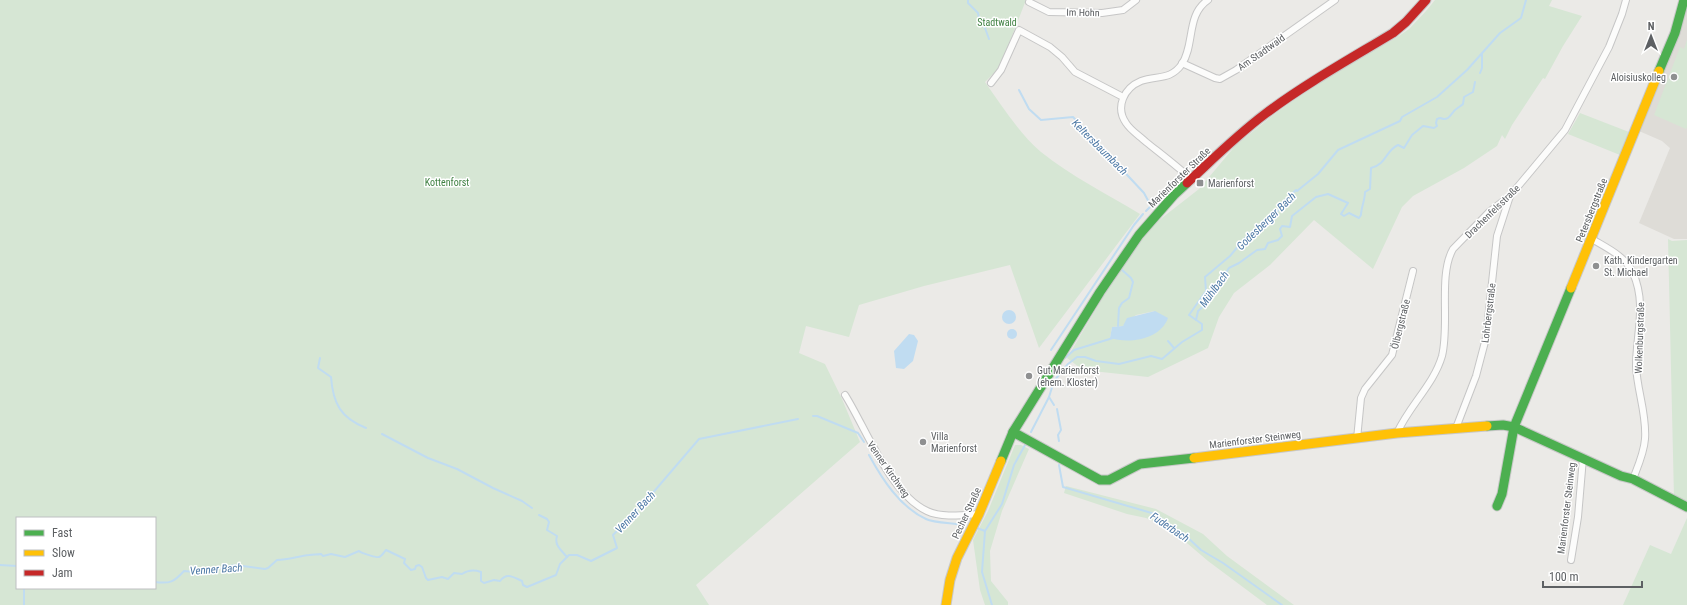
<svg xmlns="http://www.w3.org/2000/svg" width="1687" height="605" font-family="'Roboto Condensed',sans-serif">
	<style>
		.education { fill: #dedcd7 }
		.green { fill: #d6e6d4; fill-rule: evenodd }
		.water { fill: #c0dcf1 }
		.lines { fill: none; stroke-linecap: round; stroke-linejoin: round }
		.stream { stroke: #c0dcf1; stroke-width: 2 }
		.street-casing { stroke: #c6c6c6; stroke-width: 8 }
		.fast-casing { stroke: #c8c8c8; stroke-width: 11 }
		.slow-casing { stroke: #c8c8c8; stroke-width: 11 }
		.jam-casing { stroke: #c8c8c8; stroke-width: 11 }
		.street { stroke: #fcfcfb; stroke-width: 6 }
		.fast { stroke: #4caf50; stroke-width: 9 }
		.slow { stroke: #ffc107; stroke-width: 9 }
		.jam { stroke: #c62828; stroke-width: 9 }
		.poi-dot { fill: #8f9091; stroke: #fff; stroke-width: 1.5 }
		.labels { text-anchor: middle; stroke-width: 3; stroke-linejoin: round; paint-order: stroke }
		.street-label { font-size: 10px; fill: #5d6063; stroke: #fff }
		.park-label { font-size: 10px; fill: #3f8042; stroke: #fff }
		.poi-label { font-size: 10px; fill: #5d6063; stroke: #fff; text-anchor: start }
		.water-label { font-size: 11px; font-style: italic; fill: #4c78a5; stroke: #fff }
	</style>
	<rect width="100%" height="100%" fill="#ebeae7"/>
	<!-- education -->
	<polygon class="education" points="1687,8 1687,239 1674,239 1639,223 1670,148 1662,141 1639,131 1683,23"/>
	<!-- green -->
	<g class="green">
		<path d="M0,0H1026L1000,67L985,82C1002,106 1019,133 1041,152C1071,176 1107,194 1140,214L1039,348L1010,265L924,286L859,305L849,337L806,326L799,353L825,364L842,399L860,442L696,585L709,605H0ZM17,518H155V588H17Z"/>
		<path d="M1435,0H1552L1549,6L1582,16L1563,46L1545,79L1543,78L1512,125L1505,139L1502,135L1497,146L1464,168L1413,196L1402,207L1373,269L1314,220L1270,265L1234,293L1219,317L1208,348L1148,377L1083,370L1067,358L1115,277L1141,239L1158,221L1199,189L1236,145L1276,113L1294,100L1339,70L1396,38L1409,29L1426,11ZM1155,311L1110,338L1112,327L1123,326L1136,315Z"/>
		<polygon points="1687,40 1687,127 1686,129 1654,115 1680,47 1684,49"/>
		<polygon points="1580,113 1629,132 1620,155 1568,134"/>
		<polygon points="1668,239 1672,241 1687,240 1687,505 1674,498"/>
		<polygon points="1015,445 1021,445 1029,449 1002,511 990,551 991,581 1008,602 1008,605 985,605 980,590 973,540 988,511"/>
		<polygon points="1066,486 1156,509 1203,534 1227,556 1294,605 1267,605 1208,561 1181,538 1166,526 1146,518 1127,514 1064,493"/>
		<polygon points="1687,518 1687,605 1623,605 1650,545 1671,554"/>
	</g>
	<!-- water -->
	<g class="water">
		<circle cx="1009" cy="317" r="7"/>
		<path d="M1155,311L1168,318C1160,340 1129,344 1110,338L1112,327L1123,326L1127,318Z"/>
		<circle cx="1012" cy="334" r="5"/>
		<polygon points="909,334 914,335 918,341 913,361 904,369 896,368 894,351"/>
	</g>
	<g class="lines">
		<!-- stream -->
		<g class="stream">
			<polyline points="968,0 968,3 978,13 980,23 985,28 989,39"/>
			<polyline points="1480,73 1482,68 1482,54"/>
			<polyline points="1019,90 1029,109 1041,120 1073,117 1144,193 1151,206 1146,211"/>
			<path d="M1196,320L1198,311L1207,303L1229,268L1239,263L1257,250L1265,249L1268,243L1278,240L1282,236L1280,229L1282,226L1290,227L1292,216L1316,197L1328,194L1348,203L1341,214L1344,216L1349,213L1359,218L1361,215C1361,208 1365,200 1365,192L1370,189L1371,168C1387,164 1385,151 1398,145L1404,148L1412,135L1423,126L1434,128L1437,126L1436,123L1437,119L1440,118C1448,121 1450,116 1454,111C1457,108 1461,106 1463,104L1464,97L1473,92L1475,82"/>
			<polyline points="1118,326 1119,308 1122,303 1129,298 1133,282 1131,278 1121,269"/>
			<polyline points="1168,341 1174,348"/>
			<polyline points="1051,350 1134,225 1143,214"/>
			<path d="M320,358L318,368L331,377C333,404 341,418 366,428"/>
			<polyline points="1065,358 1074,350 1113,338"/>
			<polyline points="1049,397 1054,405"/>
			<polyline points="1057,409 1061,430 1058,435 1059,441"/>
			<polyline points="813,416 817,416 858,433 864,442"/>
			<polyline points="1031,432 1049,397 1054,381 1068,364 1077,357 1085,357 1096,361 1119,364 1151,356 1162,359 1182,342 1202,330 1202,324 1189,315 1206,291 1205,277 1230,256 1247,236 1277,212 1285,200 1296,190 1297,191 1318,174 1338,150 1400,121 1402,117 1437,97 1467,70 1500,33 1521,18 1526,0"/>
			<polyline points="382,434 428,458 457,469 493,488 522,501 532,508"/>
			<path d="M869,455C882,479 900,507 926,519C934,523 953,523 963,525"/>
			<polyline points="1059,465 1063,487 1155,514 1186,536 1201,550 1223,563 1282,605"/>
			<path d="M539,515L547,519L549,522L547,530L557,536C554,545 561,550 567,557"/>
			<polyline points="977,528 985,531"/>
			<polyline points="0,565 17,566"/>
			<path d="M155,582C170,584 174,582 184,571L195,572L197,570H212L235,565L265,569L268,568L277,560C288,560 299,556 309,555C313,554 317,555 321,554L323,556L331,554L345,557L359,551C361,553 377,558 379,557C382,556 384,552 386,550L405,559L404,563L411,570L415,569L416,566L419,565L422,567L426,578L428,580L442,577L448,579L454,573L462,574C468,570 475,570 481,572V581L484,583L494,580L500,581C507,572 513,577 522,581L523,585L527,587L556,575L560,564L569,555H577L591,561L617,548L613,535L645,502L699,439L798,419"/>
			<polyline points="24,605 24,588"/>
			<polyline points="992,605 982,572 985,531 1002,504 1014,465 1025,445"/>
		</g>
		<!-- street casing -->
		<g class="street-casing">
			<g id="street">
				<polyline points="1029,2 1049,12 1102,13 1123,10 1136,0"/>
				<polyline points="1182,63 1215,78 1220,79 1236,70 1335,0"/>
				<polyline points="991,83 1001,70 1019,30 1050,47 1062,57 1075,72 1123,97"/>
				<path d="M1191,179C1177,166 1161,154 1146,142C1140,136 1131,131 1126,123C1115,107 1124,88 1141,81C1157,75 1170,81 1182,64C1195,44 1186,15 1208,0"/>
				<path d="M1592,239C1607,248 1625,256 1633,273C1647,304 1636,334 1636,366C1637,390 1647,415 1645,439C1644,453 1638,466 1633,479"/>
				<path d="M845,395C866,428 890,494 927,511C942,518 963,515 979,514"/>
				<polyline points="1456,428 1476,376 1486,338 1497,236 1510,196"/>
				<path d="M1397,433C1409,406 1434,384 1442,356C1450,324 1438,275 1453,249L1489,212L1510,196L1565,130L1609,47L1622,14L1626,0"/>
				<polyline points="1357,439 1361,398 1365,389 1392,355 1413,271"/>
				<polyline points="1571,560 1578,517 1583,458"/>
			</g>
		</g>
		<!-- fast casing -->
		<g class="fast-casing">
			<g id="fast">
				<polyline points="1659,71 1675,33 1684,0"/>
				<polyline points="1487,426 1503,425 1514,427 1621,476 1633,479 1687,507"/>
				<polyline points="1013,432 1100,480 1109,480 1140,464 1194,458"/>
				<polyline points="1001,461 1013,432 1100,292 1139,235 1174,195 1187,183"/>
				<polyline points="1497,506 1502,494 1514,427 1571,288"/>
			</g>
		</g>
		<!-- slow casing -->
		<g class="slow-casing">
			<g id="slow">
				<polyline points="1571,288 1659,71"/>
				<polyline points="1194,458 1397,433 1487,426"/>
				<polyline points="946,605 950,580 957,558 979,514 1001,461"/>
			</g>
		</g>
		<!-- jam casing -->
		<g class="jam-casing">
			<path id="jam" d="M1187,183C1213,159 1237,135 1265,114C1305,84 1350,59 1393,33L1406,22L1426,0"/>
		</g>
		<!-- street -->
		<use href="#street" class="street"/>
		<!-- fast -->
		<use href="#fast" class="fast"/>
		<!-- slow -->
		<use href="#slow" class="slow"/>
		<!-- jam -->
		<use href="#jam" class="jam"/>
	</g>
	<!-- markers -->
	<g class="poi-dot">
		<circle cx="1674" cy="77" r="4"/>
		<rect x="1196" y="179" width="8" height="8" rx="2"/>
		<circle cx="1596" cy="266" r="4"/>
		<circle cx="1029" cy="376" r="4"/>
		<circle cx="923" cy="442" r="4"/>
	</g>
	<g class="labels">
		<!-- street labels -->
		<g class="street-label">
			<text transform="translate(1083 12) rotate(1)" y="4">Im Hohn</text>
			<text transform="translate(1261 52) rotate(-35)" y="4">Am Stadtwald</text>
			<text transform="translate(1179 177) rotate(-44)" y="4">Marienforster Straße</text>
			<text transform="translate(1591 210) rotate(-68)" y="4">Petersbergstraße</text>
			<text transform="translate(1492 211) rotate(-44)" y="4">Drachenfelsstraße</text>
			<text transform="translate(1488 313) rotate(-83)" y="4">Lohrbergstraße</text>
			<text transform="translate(1400 324) rotate(-76)" y="4">Ölbergstraße</text>
			<text transform="translate(1639 338) rotate(-88)" y="4">Wolkenburgstraße</text>
			<text transform="translate(1255 439) rotate(-7)" y="4">Marienforster Steinweg</text>
			<text transform="translate(889 469) rotate(55)" y="4">Venner Kirchweg</text>
			<text transform="translate(1566 508) rotate(-83)" y="4">Marienforster Steinweg</text>
			<text transform="translate(966 513) rotate(-65)" y="4">Pecher Straße</text>
		</g>
		<!-- park labels -->
		<g class="park-label">
			<text x="997" y="26">Stadtwald</text>
			<text x="447" y="186">Kottenforst</text>
		</g>
		<!-- poi labels -->
		<g class="poi-label">
			<text x="1666" y="81" text-anchor="end">Aloisiuskolleg</text>
			<text x="1208" y="187">Marienforst</text>
			<text x="1604" y="264">Kath. Kindergarten<tspan x="1604" dy="12">St. Michael</tspan></text>
			<text x="1037" y="374">Gut Marienforst<tspan x="1037" dy="12">(ehem. Kloster)</tspan></text>
			<text x="931" y="440">Villa<tspan x="931" dy="12">Marienforst</tspan></text>
		</g>
		<!-- water labels -->
		<g class="water-label">
			<text transform="translate(1100 147) rotate(45)" y="4">Keltersbaumbach</text>
			<text transform="translate(1266 221) rotate(-44)" y="4">Godesberger Bach</text>
			<text transform="translate(1214 289) rotate(-54)" y="4">Mühlbach</text>
			<text transform="translate(635 512) rotate(-47)" y="4">Venner Bach</text>
			<text transform="translate(1170 527) rotate(34)" y="4">Fuderbach</text>
			<text transform="translate(216 569) rotate(-4)" y="4">Venner Bach</text>
		</g>
	</g>
	<!-- legend -->
	<rect x="16" y="517" width="140" height="72" fill="#ffffff" stroke="#bebfc1"/>
	<rect x="24" y="530" width="20" height="6" fill="#4caf50" stroke="#bebfc1"/>
	<text x="52" y="537" font-size="12" fill="#5d6063">Fast</text>
	<rect x="24" y="550" width="20" height="6" fill="#ffc107" stroke="#bebfc1"/>
	<text x="52" y="557" font-size="12" fill="#5d6063">Slow</text>
	<rect x="24" y="570" width="20" height="6" fill="#c62828" stroke="#bebfc1"/>
	<text x="52" y="577" font-size="12" fill="#5d6063">Jam</text>
	<!-- north arrow -->
	<g transform="translate(1651 36)" stroke="#ffffff" stroke-width="3" paint-order="stroke">
	<path d="M0-3L7 15L0 10L-7 15Z" fill="#5d6063"/>
	<text y="-6" font-size="11" font-weight="bold" text-anchor="middle" fill="#5d6063">N</text>
	</g>
	<!-- scale -->
	<path d="M1543 581v6h99v-6" fill="none" stroke="#5d6063" stroke-width="2"/>
	<text x="1549" y="581" font-size="12" fill="#5d6063" stroke="#ffffff" stroke-width="3" paint-order="stroke">100 m</text>
</svg>
